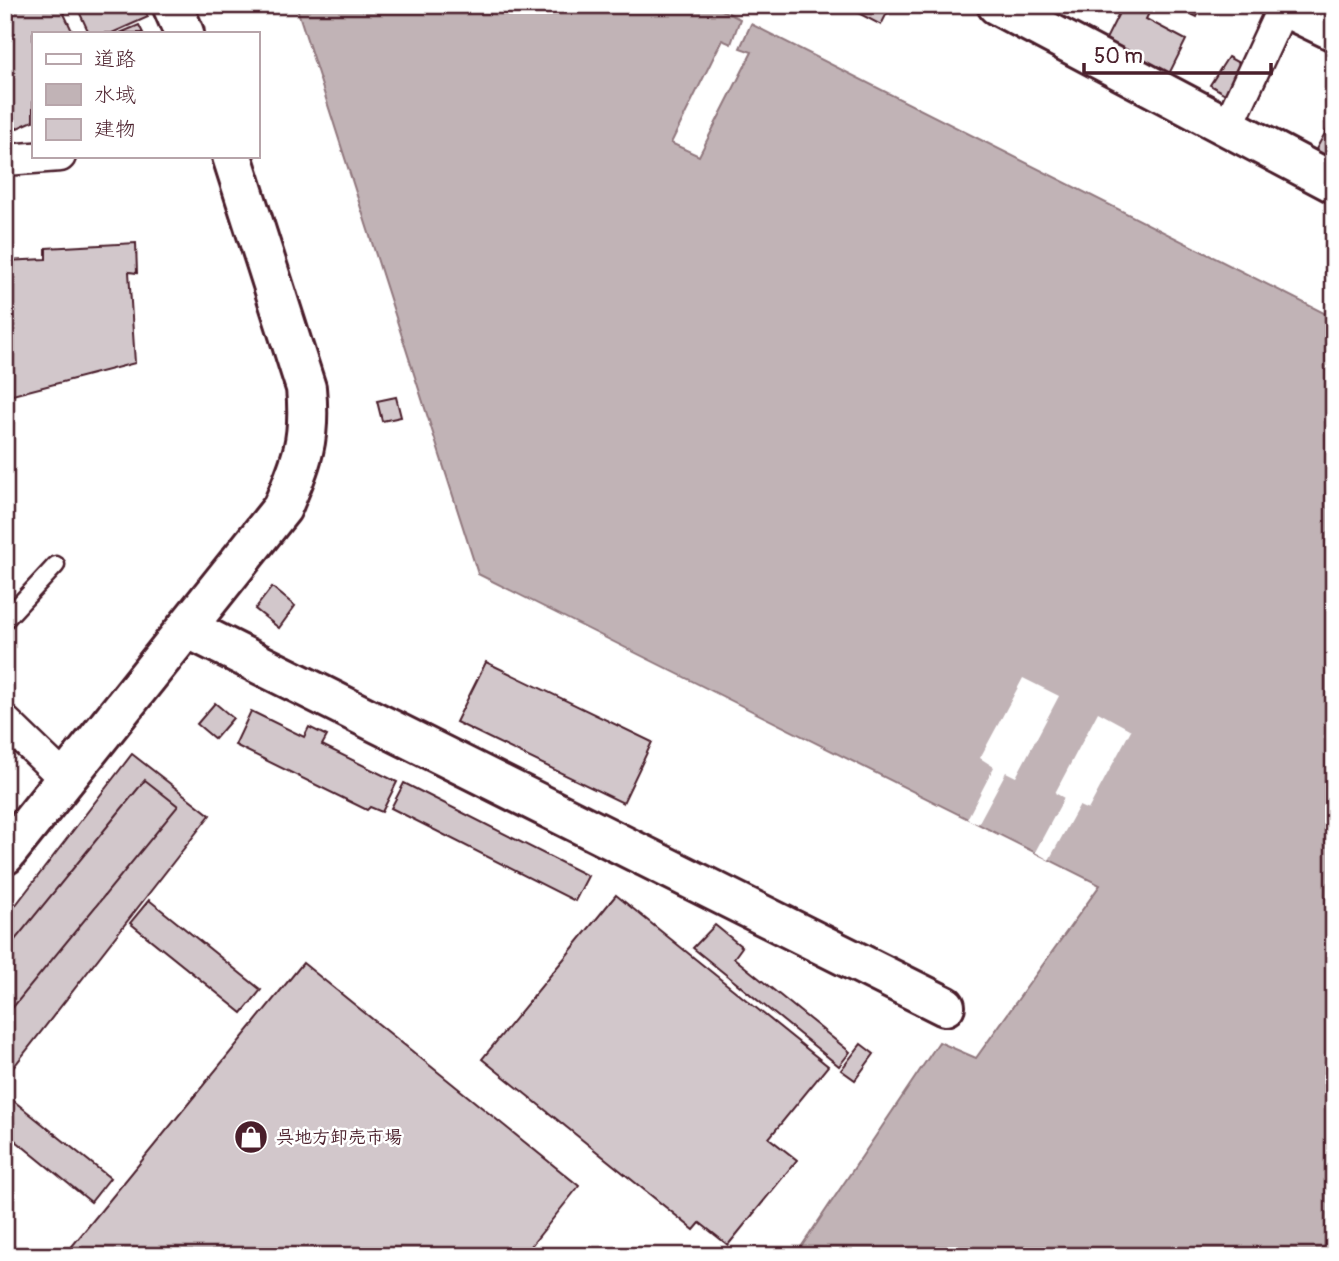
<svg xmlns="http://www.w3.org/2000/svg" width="1339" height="1261" font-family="Pangolin,'Klee One',sans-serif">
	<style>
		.water { fill: #c1b3b6; stroke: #91787e; stroke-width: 2 }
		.pier { fill: #fff }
		.building { fill: #d2c7cb; stroke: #4a1f2b; stroke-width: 2 }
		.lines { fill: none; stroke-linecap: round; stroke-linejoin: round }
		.lane-casing { stroke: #4a1f2b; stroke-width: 21 }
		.street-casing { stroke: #4a1f2b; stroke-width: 35 }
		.secondary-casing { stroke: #4a1f2b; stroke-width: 44 }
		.highway-casing { stroke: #4a1f2b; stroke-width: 44 }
		.lane { stroke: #fff; stroke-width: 16 }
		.street { stroke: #fff; stroke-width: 30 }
		.secondary { stroke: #fff; stroke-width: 38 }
		.highway { stroke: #fff; stroke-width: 38 }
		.labels { text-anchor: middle; stroke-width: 5; stroke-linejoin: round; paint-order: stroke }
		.poi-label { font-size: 18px; font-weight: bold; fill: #4a1f2b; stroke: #fff; text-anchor: start }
	</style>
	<rect width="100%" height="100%" fill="#fff"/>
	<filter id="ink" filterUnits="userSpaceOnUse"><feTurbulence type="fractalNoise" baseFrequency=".0143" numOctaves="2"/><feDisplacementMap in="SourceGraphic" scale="14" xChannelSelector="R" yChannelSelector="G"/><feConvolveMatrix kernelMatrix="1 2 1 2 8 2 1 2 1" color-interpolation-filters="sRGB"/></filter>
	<g filter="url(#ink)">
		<!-- water -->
		<polygon class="water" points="296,5 712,5 740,19 731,44 722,40 671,143 699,156 752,52 740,48 751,24 1334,318 1334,1256 795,1256 939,1042 976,1058 1100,885 478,574"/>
		<!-- pier -->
		<g class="pier">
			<polygon points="1023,678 1059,696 1016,777 1006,772 978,824 967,819 994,767 980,758"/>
			<polygon points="1098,712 1131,730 1088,810 1079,806 1049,860 1035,852 1064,798 1055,793"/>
		</g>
		<!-- building -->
		<g class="building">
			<polygon points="5,5 60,5 73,33 33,33 33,121 13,130 5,113"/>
			<polygon points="76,5 142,5 148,17 112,33 89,33"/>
			<polygon points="843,5 891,5 881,25"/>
			<polygon points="1123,5 1153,5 1146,19 1186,40 1169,74 1105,41"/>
			<polygon points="1172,5 1202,5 1197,17"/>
			<polygon points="139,25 143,33 120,33"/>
			<polygon points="1228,57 1250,69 1232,98 1210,85"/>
			<polygon points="1334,117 1334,161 1315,151"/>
			<polygon points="136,243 137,273 129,272 135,363 5,397 5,261 46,259 46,248"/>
			<polygon points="396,397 401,417 382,421 377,401"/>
			<polygon points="272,587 295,606 279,628 255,609"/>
			<polygon points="486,662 652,742 623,803 456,722"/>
			<polygon points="215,703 233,718 215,739 197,724"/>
			<polygon points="251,711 304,737 309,727 327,736 322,745 397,782 382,812 370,807 367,810 235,745"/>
			<polygon points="132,754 210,815 5,1078 5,919"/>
			<polygon points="145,780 178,806 5,1017 5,952"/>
			<polygon points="404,783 588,876 575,901 391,808"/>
			<polygon points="616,895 828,1066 769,1138 797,1160 728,1245 700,1223 694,1230 482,1059"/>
			<polygon points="149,900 261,990 242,1013 130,923"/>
			<polygon points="715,925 742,947 734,958 850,1052 839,1066 693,948"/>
			<polygon points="303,963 579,1186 523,1256 64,1256"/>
			<polygon points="861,1044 874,1054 855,1080 841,1070"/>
			<polygon points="5,1094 110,1178 91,1202 5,1132"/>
		</g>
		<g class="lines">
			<!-- lane casing -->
			<g class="lane-casing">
				<polyline id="lane" points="5,620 56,565"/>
			</g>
			<!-- street casing -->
			<g class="street-casing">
				<g id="street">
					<polyline points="1227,128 1284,5"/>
					<polyline points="5,160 60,156"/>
					<polyline points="5,721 66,780"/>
				</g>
			</g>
			<!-- secondary casing -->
			<g class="secondary-casing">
				<g id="secondary">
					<polyline points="172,5 184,33"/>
					<polyline points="997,5 1334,183"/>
					<polyline points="187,628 945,1006"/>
					<path d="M5,855L282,508C302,461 311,440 306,388L232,156"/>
				</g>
			</g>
			<!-- highway casing -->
			<g class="highway-casing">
				<polyline id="highway" points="1280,5 1334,31"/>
			</g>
			<!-- lane -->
			<use href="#lane" class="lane"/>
			<!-- street -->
			<use href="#street" class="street"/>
			<!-- secondary -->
			<use href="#secondary" class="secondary"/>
			<!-- highway -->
			<use href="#highway" class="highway"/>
		</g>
	</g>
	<!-- icons -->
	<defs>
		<g id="shop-disc" transform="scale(1.75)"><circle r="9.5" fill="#4a1f2b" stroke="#fff"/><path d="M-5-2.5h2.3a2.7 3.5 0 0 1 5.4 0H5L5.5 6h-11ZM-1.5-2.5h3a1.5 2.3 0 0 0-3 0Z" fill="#fff"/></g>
	</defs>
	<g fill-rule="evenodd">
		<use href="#shop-disc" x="251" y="1137"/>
	</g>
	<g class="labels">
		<!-- poi labels -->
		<g class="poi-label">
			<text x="276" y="1143">呉地方卸売市場</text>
		</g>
	</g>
	<!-- margin -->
	<rect width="1339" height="1261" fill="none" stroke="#fff" stroke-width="28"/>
	<rect x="14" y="14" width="1311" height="1233" fill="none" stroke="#4a1f2b" stroke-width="2.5" filter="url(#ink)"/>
	<!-- legend -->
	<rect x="32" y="32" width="228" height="126" fill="#ffffff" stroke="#b7a5aa" stroke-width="2"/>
	<rect x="46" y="54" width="35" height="10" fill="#ffffff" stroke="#b7a5aa" stroke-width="2"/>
	<text x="94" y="66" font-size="21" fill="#4a1f2b">道路</text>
	<rect x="46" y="84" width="35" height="21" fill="#c1b3b6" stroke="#b7a5aa" stroke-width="2"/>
	<text x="94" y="102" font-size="21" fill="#4a1f2b">水域</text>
	<rect x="46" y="119" width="35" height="21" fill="#d2c7cb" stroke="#b7a5aa" stroke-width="2"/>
	<text x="94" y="136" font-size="21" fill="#4a1f2b">建物</text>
	<!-- scale -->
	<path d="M1084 63v10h187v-10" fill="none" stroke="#4a1f2b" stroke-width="3.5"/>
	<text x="1094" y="63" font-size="21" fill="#4a1f2b" stroke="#ffffff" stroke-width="5" paint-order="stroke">50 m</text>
</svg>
